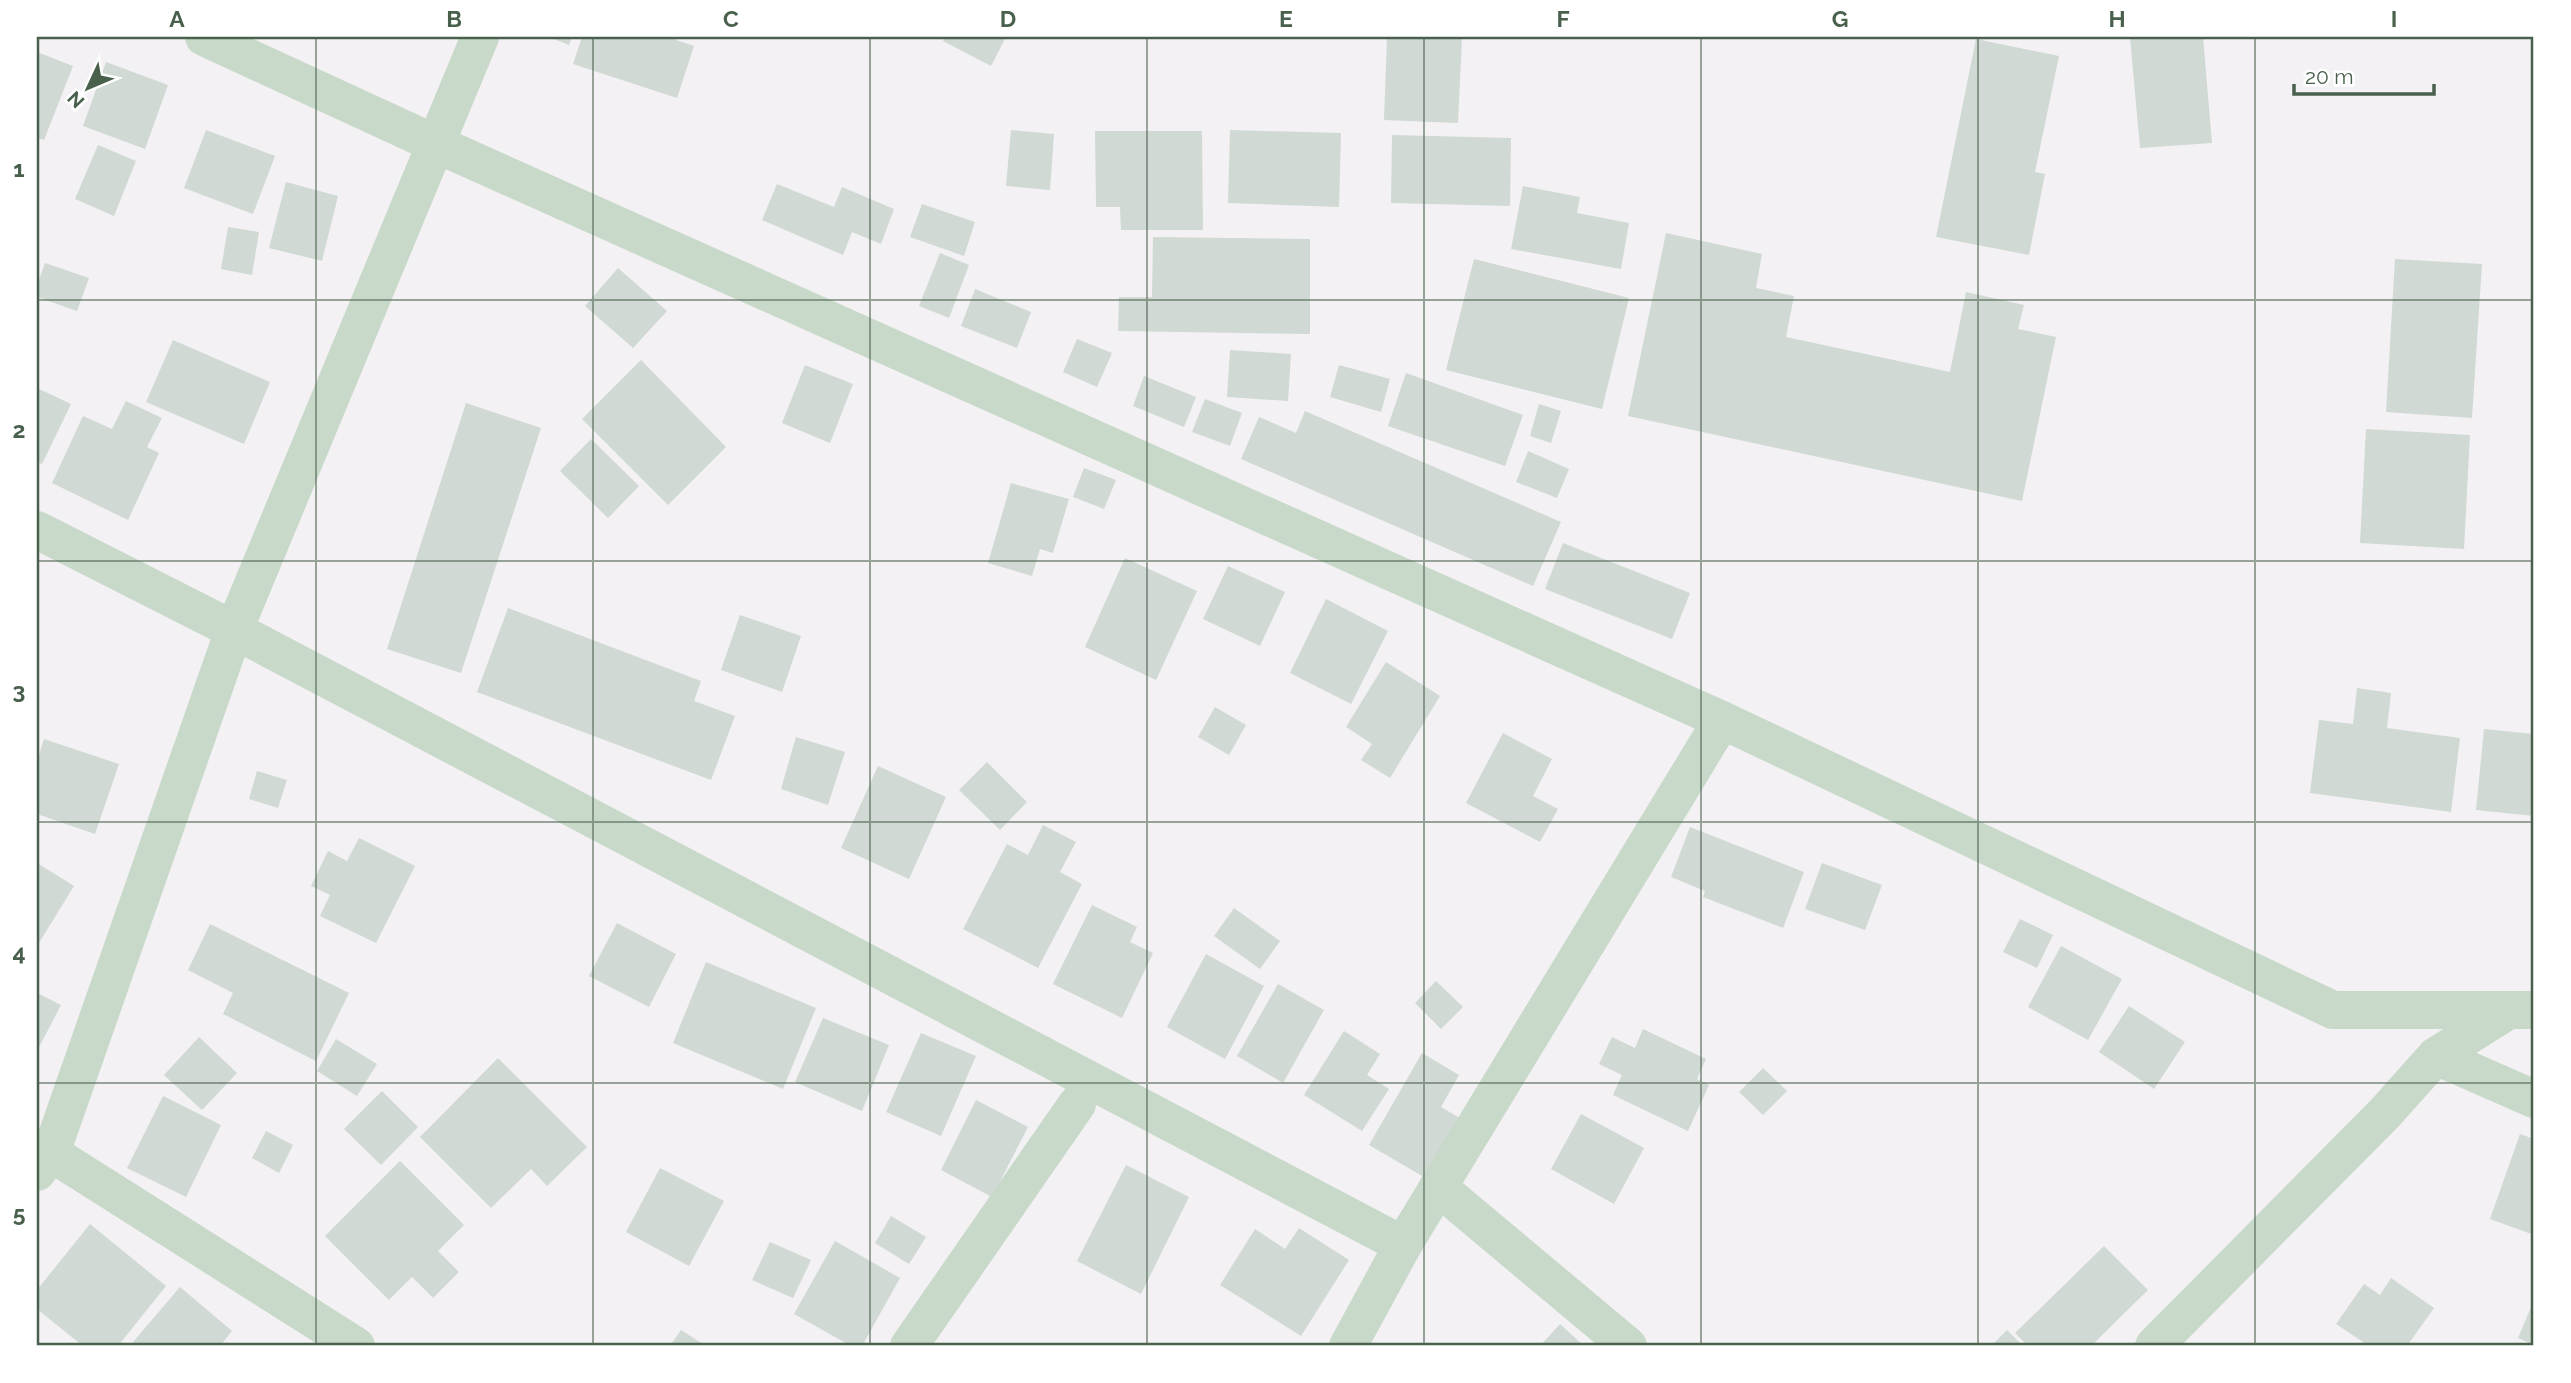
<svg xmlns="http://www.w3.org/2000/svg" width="2571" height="1383" font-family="Raleway,sans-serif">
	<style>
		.building { fill: #d0d9d3 }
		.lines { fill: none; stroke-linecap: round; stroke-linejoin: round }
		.street { stroke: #c8d9ca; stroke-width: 38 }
		.grid { fill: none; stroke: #48604c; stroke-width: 2; stroke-opacity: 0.55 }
		.neatline { fill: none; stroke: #48604c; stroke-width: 2.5 }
		.grid-label { font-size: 23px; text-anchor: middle; font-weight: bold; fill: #48604c }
	</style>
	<rect width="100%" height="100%" fill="#f3f1f4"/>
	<!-- building -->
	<g class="building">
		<polygon points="549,37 572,37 569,45"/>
		<polygon points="582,37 677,37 676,40 694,46 677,98 573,64"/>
		<polygon points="945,37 1006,37 991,66 943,41"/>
		<polygon points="1387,37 1462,37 1458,123 1384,120"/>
		<polygon points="2130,37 2203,37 2212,143 2140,148"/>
		<polygon points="1976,39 2059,56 2035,172 2045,174 2029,255 1936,237"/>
		<polygon points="37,52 73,66 44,140 37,138"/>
		<polygon points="106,62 168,85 145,149 83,126"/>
		<polygon points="206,130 275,156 253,214 184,188"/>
		<polygon points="1011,130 1054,134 1050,190 1006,186"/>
		<polygon points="1230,130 1341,133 1339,207 1228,203"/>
		<polygon points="1095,131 1202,131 1203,230 1121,230 1120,207 1096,207"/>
		<polygon points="1392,135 1511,138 1510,206 1391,203"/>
		<polygon points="98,145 136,161 114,216 75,199"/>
		<polygon points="286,182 338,196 322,261 269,248"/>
		<polygon points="777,184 834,207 842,187 894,209 881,244 852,232 843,255 762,220"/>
		<polygon points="1523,186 1580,197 1577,213 1629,223 1621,269 1511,249"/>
		<polygon points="922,204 975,222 964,256 910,237"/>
		<polygon points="228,227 259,232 252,275 221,269"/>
		<polygon points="1666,233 1762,254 1756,288 1794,296 1786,337 1950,372 1966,292 2024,305 2018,329 2056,337 2022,501 1628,416"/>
		<polygon points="1153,237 1310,239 1310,334 1118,331 1119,297 1152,297"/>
		<polygon points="940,253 969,265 949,318 919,306"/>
		<polygon points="1474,259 1629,298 1602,409 1446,370"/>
		<polygon points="2395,259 2482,264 2472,418 2386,412"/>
		<polygon points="45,263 89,278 77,311 37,297 37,286"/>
		<polygon points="618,268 667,311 633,348 585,306"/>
		<polygon points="975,289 1031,312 1017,348 961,326"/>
		<polygon points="1077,339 1112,353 1097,387 1063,372"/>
		<polygon points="173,340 270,382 244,444 146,402"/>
		<polygon points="1230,350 1291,354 1288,401 1227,397"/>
		<polygon points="641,360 726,447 668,505 582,419"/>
		<polygon points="805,365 853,384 830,443 782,423"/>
		<polygon points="1339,365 1390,379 1381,412 1330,397"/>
		<polygon points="1406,373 1523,415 1505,466 1388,426"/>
		<polygon points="1144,376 1196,397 1184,427 1133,406"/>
		<polygon points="37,388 71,404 42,464 37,462"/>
		<polygon points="1205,399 1242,413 1230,446 1192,432"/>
		<polygon points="126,401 162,418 147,447 159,453 128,520 52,483 83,416 112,429"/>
		<polygon points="466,403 541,428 461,673 387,649"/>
		<polygon points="1539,404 1561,411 1551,443 1530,436"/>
		<polygon points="1305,411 1561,522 1533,586 1241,459 1259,417 1296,433"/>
		<polygon points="2366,429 2470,435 2464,549 2360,543"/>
		<polygon points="591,439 639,486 608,518 560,471"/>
		<polygon points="1528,451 1569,469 1557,498 1516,482"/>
		<polygon points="1084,468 1116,480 1104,509 1073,497"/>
		<polygon points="1011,483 1069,499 1053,553 1040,549 1032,576 988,563"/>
		<polygon points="1563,543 1690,593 1672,639 1545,589"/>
		<polygon points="1125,558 1197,591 1156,680 1085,647"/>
		<polygon points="1228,566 1285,592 1260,646 1203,619"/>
		<polygon points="1326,599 1388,631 1351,704 1290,673"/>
		<polygon points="508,608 701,681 694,701 735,716 711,780 477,692"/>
		<polygon points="740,615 801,636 782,692 721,670"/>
		<polygon points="1386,662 1440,696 1390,778 1361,760 1372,744 1346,727"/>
		<polygon points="2357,688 2391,693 2387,728 2460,738 2451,812 2310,793 2319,720 2353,724"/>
		<polygon points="1215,707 1246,725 1229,755 1198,737"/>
		<polygon points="2484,729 2534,734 2534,816 2476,810"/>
		<polygon points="1503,733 1552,759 1533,796 1558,809 1540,842 1466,803"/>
		<polygon points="796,737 845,752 828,805 781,789"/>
		<polygon points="44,739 119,764 95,834 37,814 37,762"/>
		<polygon points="987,762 1027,802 1000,830 959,790"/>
		<polygon points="878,766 946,797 909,879 841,848"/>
		<polygon points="257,771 287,780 278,808 249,799"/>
		<polygon points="1043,825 1076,842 1060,872 1082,884 1038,968 963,929 1007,844 1028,855"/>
		<polygon points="1690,827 1804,872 1783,928 1703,897 1705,891 1671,877"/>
		<polygon points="359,838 415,866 376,943 320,916 330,895 311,886 328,851 347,861"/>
		<polygon points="37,863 74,886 37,946"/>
		<polygon points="1822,863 1882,885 1865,930 1805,909"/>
		<polygon points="1092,905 1137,927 1130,942 1153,953 1122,1018 1053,984"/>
		<polygon points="1234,908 1280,941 1260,969 1214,936"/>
		<polygon points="2020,919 2053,935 2037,968 2003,952"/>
		<polygon points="617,923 676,954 649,1007 589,976"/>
		<polygon points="210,924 349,993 316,1061 223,1014 233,993 188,970"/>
		<polygon points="2061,946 2122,979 2088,1040 2028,1007"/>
		<polygon points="1206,954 1264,986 1225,1059 1167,1027"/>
		<polygon points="706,962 816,1008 783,1089 673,1043"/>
		<polygon points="1436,981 1463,1007 1441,1029 1415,1003"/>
		<polygon points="1278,984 1324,1010 1283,1083 1237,1056"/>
		<polygon points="37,993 61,1005 37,1051"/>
		<polygon points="2129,1006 2185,1042 2154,1089 2099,1052"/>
		<polygon points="823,1018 889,1045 862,1111 795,1082"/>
		<polygon points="1643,1029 1706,1059 1697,1079 1709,1085 1688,1131 1613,1095 1622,1075 1599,1064 1612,1037 1635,1048"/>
		<polygon points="1344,1031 1380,1054 1367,1075 1389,1089 1362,1131 1304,1095"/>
		<polygon points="921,1033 976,1056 941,1136 886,1112"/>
		<polygon points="199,1037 237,1073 202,1110 164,1075"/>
		<polygon points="336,1039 377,1064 357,1096 317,1071"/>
		<polygon points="1422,1053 1459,1075 1441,1107 1463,1120 1429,1180 1369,1145"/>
		<polygon points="498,1058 587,1147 547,1186 531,1169 491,1208 420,1137"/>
		<polygon points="1763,1068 1787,1091 1763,1115 1739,1092"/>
		<polygon points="382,1091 418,1127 381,1165 344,1129"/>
		<polygon points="163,1096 221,1125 186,1197 127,1168"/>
		<polygon points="976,1100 1028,1127 992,1197 941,1170"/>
		<polygon points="1581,1114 1644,1148 1614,1204 1551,1169"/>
		<polygon points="266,1131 293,1145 279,1173 252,1158"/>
		<polygon points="2520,1134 2534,1139 2534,1235 2490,1219"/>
		<polygon points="400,1161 464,1225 438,1251 459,1272 433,1298 412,1277 389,1300 325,1236"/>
		<polygon points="1126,1165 1189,1197 1141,1294 1077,1261"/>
		<polygon points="660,1168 724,1201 689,1266 626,1232"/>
		<polygon points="891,1216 926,1237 909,1264 875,1243"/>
		<polygon points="90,1224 166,1286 118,1346 83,1346 37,1309 37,1290"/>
		<polygon points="1299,1228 1349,1260 1301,1336 1220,1285 1255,1229 1285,1249"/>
		<polygon points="835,1241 900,1278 862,1346 851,1346 794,1314"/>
		<polygon points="770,1242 811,1260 793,1298 752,1280"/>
		<polygon points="2104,1246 2148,1290 2091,1346 2028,1346 2015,1333"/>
		<polygon points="2391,1278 2434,1308 2407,1346 2369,1346 2336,1324 2364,1284 2380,1295"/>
		<polygon points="180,1287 232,1331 220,1346 138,1346 133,1342"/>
		<polygon points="2534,1300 2534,1345 2518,1338"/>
		<polygon points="1560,1324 1584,1346 1540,1346"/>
		<polygon points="681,1330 706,1346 670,1346"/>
		<polygon points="2007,1330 2023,1346 1991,1346"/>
	</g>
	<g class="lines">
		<!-- street -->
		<g class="street">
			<polyline points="204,37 436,144 1722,720 2333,1010 2534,1010"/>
			<polyline points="37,530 234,630 1403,1245"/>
			<polyline points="2436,1056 2534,1099"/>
			<polyline points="51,1153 356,1346"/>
			<polyline points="37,1172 51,1153 234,630 480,37"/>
			<polyline points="1438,1187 1628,1346"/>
			<polyline points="909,1346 1077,1104"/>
			<polyline points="1348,1346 1403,1245 1722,720"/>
			<polyline points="2154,1346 2385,1113 2436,1056 2509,1010"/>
		</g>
	</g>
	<!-- grid -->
	<path class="grid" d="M316,37V1346M593,37V1346M870,37V1346M1147,37V1346M1424,37V1346M1701,37V1346M1978,37V1346M2255,37V1346M37,300H2534M37,561H2534M37,822H2534M37,1083H2534"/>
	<!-- border -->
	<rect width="2571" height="1383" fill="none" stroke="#ffffff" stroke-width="77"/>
	<!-- north arrow -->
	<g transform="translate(88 88) rotate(226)" stroke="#ffffff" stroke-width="5" paint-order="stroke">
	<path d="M0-5L12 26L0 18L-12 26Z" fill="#48604c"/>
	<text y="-10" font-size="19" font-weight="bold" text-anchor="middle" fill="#48604c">N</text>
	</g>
	<!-- scale -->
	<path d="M2294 84v10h140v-10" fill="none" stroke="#48604c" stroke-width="3.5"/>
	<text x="2305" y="84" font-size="21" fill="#48604c" stroke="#ffffff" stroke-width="5" paint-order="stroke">20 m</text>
	<rect x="38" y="38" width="2494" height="1306" class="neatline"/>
	<g class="grid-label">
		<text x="177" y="27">A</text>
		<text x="454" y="27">B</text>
		<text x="731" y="27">C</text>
		<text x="1008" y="27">D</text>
		<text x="1286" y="27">E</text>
		<text x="1563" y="27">F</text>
		<text x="1840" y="27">G</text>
		<text x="2117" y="27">H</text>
		<text x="2394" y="27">I</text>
		<text x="19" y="177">1</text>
		<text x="19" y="438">2</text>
		<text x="19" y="699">3</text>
		<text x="19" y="961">4</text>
		<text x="19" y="1222">5</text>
	</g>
</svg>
